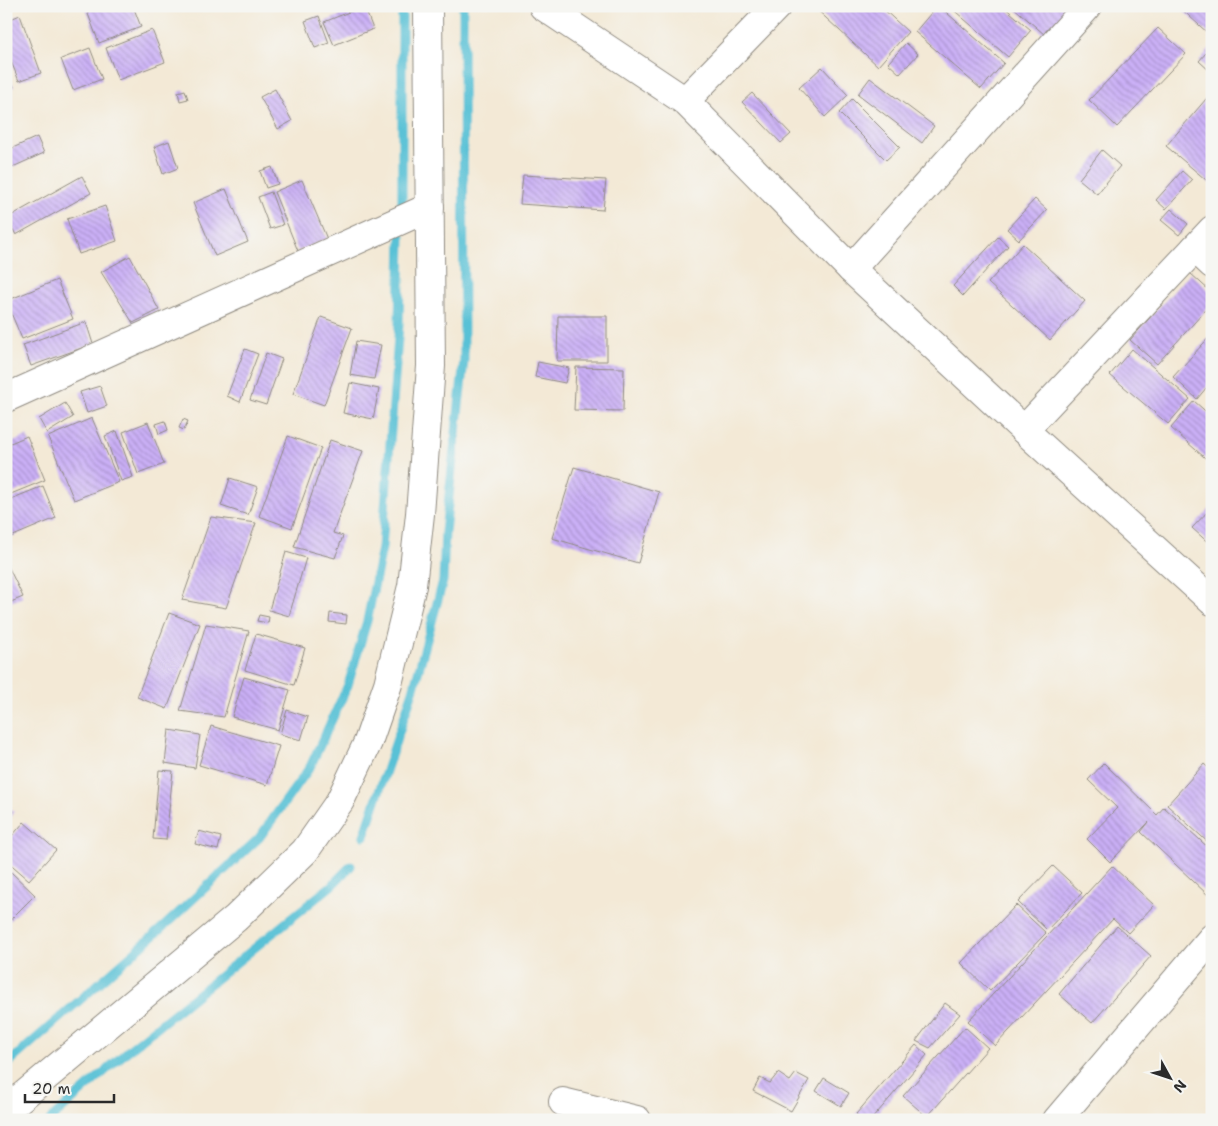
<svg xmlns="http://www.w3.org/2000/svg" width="1218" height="1126" font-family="'Shantell Sans',sans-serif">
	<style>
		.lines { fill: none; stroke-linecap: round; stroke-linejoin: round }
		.stream { stroke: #59c1d6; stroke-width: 9 }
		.building { fill: url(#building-back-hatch) }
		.street-casing { stroke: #8f8a80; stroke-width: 30 }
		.secondary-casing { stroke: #8f8a80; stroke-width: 30 }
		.street { stroke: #fff; stroke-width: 28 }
		.secondary { stroke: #fff; stroke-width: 28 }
	</style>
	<defs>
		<pattern id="building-back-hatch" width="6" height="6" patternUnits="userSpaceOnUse" patternTransform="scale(1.25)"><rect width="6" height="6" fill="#cbb0f7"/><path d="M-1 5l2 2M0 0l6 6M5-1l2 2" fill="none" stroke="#a58fc8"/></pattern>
	</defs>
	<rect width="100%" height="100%" fill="#f6f6f2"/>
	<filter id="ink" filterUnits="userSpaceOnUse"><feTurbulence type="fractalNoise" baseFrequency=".02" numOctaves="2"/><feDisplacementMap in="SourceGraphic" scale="10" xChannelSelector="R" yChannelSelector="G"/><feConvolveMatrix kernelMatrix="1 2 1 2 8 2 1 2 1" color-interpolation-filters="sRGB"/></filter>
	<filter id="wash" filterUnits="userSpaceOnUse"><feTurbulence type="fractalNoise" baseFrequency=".0096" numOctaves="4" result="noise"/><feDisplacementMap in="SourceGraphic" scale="20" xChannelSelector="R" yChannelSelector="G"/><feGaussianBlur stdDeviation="1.12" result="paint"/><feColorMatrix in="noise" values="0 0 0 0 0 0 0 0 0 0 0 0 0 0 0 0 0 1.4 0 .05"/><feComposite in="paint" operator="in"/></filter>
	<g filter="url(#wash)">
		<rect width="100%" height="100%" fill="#f3e9d6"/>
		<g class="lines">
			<!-- stream -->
			<g class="stream">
				<polyline points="402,207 402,6"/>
				<polyline points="364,836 413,691 443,581 445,532 464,360 463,6"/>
				<polyline points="6,1065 162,928 259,838 310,767 348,685 367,621 382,548 399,325 401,237"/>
				<polyline points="50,1120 130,1049 331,886 351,866"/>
			</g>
		</g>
		<g id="blocks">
			<!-- building -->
			<g class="building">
				<polygon points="85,6 133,6 141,27 99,43"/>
				<polygon points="364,6 373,29 334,45 324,22"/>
				<polygon points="813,6 880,6 908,32 878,66"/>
				<polygon points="937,6 939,6 1004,63 981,89 915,32"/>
				<polygon points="949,6 1003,6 1031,30 1008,57"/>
				<polygon points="1012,6 1070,6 1045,35"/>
				<polygon points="1178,6 1212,6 1212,34 1210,35"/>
				<polygon points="20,15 41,73 19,81 6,49 6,21"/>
				<polygon points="319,16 329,43 315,48 305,21"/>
				<polygon points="1158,28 1186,54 1117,127 1089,100"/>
				<polygon points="152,30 165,62 118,80 106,48"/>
				<polygon points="906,43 918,54 900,74 888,63"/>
				<polygon points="1212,46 1212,73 1199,61"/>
				<polygon points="90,48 102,79 73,90 61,59"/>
				<polygon points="822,67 848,95 825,117 799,88"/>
				<polygon points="6,70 14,87 6,90"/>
				<polygon points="870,78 934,126 922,143 858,94"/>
				<polygon points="275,89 292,121 278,129 260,97"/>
				<polygon points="185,90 188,99 180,101 178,92"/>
				<polygon points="1212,92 1212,185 1166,146"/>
				<polygon points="752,93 791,134 781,143 742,102"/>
				<polygon points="852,99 900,147 886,160 839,113"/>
				<polygon points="37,137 44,153 6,170 6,151"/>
				<polygon points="169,141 178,168 163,174 154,147"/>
				<polygon points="1102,150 1120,166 1097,194 1079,179"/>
				<polygon points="272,167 278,184 266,188 260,171"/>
				<polygon points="1182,171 1192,180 1166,209 1156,200"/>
				<polygon points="523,175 606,180 603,210 520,204"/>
				<polygon points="82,176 91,193 16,235 7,218"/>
				<polygon points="302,180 327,239 298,251 274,192"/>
				<polygon points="226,189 248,242 215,256 193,203"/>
				<polygon points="271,192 283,225 270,229 258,197"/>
				<polygon points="1035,199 1047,210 1019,240 1007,229"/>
				<polygon points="105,206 117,241 79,254 67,219"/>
				<polygon points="1171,209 1188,224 1179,235 1161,220"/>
				<polygon points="998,237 1008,246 963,296 953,286"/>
				<polygon points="1023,244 1085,301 1050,340 988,283"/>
				<polygon points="130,256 159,310 133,323 101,272"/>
				<polygon points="1190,273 1212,293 1212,303 1157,364 1130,340"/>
				<polygon points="57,280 73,319 22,339 6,301"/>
				<polygon points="558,316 607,316 607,361 557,361"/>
				<polygon points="321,317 352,328 324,405 293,394"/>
				<polygon points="86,322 93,344 31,366 23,345"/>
				<polygon points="1212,334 1212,381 1197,399 1173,377"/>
				<polygon points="356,341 381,345 374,379 350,375"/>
				<polygon points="245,349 258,354 240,402 227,396"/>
				<polygon points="1132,349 1190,399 1168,424 1110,375"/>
				<polygon points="266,353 282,359 266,405 250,400"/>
				<polygon points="538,362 569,368 565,383 535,377"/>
				<polygon points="576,367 624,368 623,411 574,410"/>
				<polygon points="350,383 379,389 373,419 343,413"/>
				<polygon points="100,386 107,406 87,413 80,392"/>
				<polygon points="1194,401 1212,417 1212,464 1171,428"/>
				<polygon points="65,403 73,417 47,433 39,419"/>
				<polygon points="92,418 119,482 74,500 48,437"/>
				<polygon points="183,419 188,421 184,430 179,428"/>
				<polygon points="165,421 168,430 159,434 156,424"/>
				<polygon points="148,422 164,464 138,474 123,432"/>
				<polygon points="117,431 133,477 121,481 105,436"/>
				<polygon points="27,436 45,480 6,496 6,445"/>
				<polygon points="288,436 321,448 292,528 259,516"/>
				<polygon points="330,440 363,451 333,533 343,536 335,558 294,547"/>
				<polygon points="574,467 659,492 638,563 552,538"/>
				<polygon points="230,478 258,487 248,515 221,506"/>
				<polygon points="43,486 56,518 6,539 6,501"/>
				<polygon points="1212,507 1212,546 1192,528"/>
				<polygon points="211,517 256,523 226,608 182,600"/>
				<polygon points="286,552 306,558 289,616 269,610"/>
				<polygon points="6,562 23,597 6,604"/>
				<polygon points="169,613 200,624 167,709 137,697"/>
				<polygon points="330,613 347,615 346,624 329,622"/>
				<polygon points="259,615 269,617 268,623 257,621"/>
				<polygon points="206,624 249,631 224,717 180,711"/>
				<polygon points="256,634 305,648 294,685 245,670"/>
				<polygon points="244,677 290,690 278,730 232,717"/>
				<polygon points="287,710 308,717 301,740 280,734"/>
				<polygon points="211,726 279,746 267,785 199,765"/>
				<polygon points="169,730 200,735 195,768 165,763"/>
				<polygon points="1104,763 1157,815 1164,807 1212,851 1212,892 1209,896 1141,832 1149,822 1110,862 1087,839 1117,808 1088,780"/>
				<polygon points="1204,764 1212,771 1212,846 1167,805"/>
				<polygon points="159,770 173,771 166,840 153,839"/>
				<polygon points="6,806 14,811 6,824"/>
				<polygon points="24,822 56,850 29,880 6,860 6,843"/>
				<polygon points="199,831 221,837 218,850 195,844"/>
				<polygon points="1053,866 1082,893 1047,930 1018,902"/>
				<polygon points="1112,866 1154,905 1128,933 1113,919 995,1046 968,1021"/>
				<polygon points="11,872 35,895 6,924 6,877"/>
				<polygon points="1016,905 1046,933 990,991 961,963"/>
				<polygon points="1117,926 1151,956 1092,1023 1059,994"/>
				<polygon points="945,1003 960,1014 930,1048 916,1041"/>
				<polygon points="965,1027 988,1048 927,1117 903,1096"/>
				<polygon points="916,1045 927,1055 871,1120 862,1120 856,1114"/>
				<polygon points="778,1073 790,1081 796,1073 809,1080 791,1111 753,1091 760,1078 770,1083"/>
				<polygon points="824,1078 849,1093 841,1106 816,1091"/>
			</g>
		</g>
	</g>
	<g filter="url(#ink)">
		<use href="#blocks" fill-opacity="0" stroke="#8f8a80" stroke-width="1"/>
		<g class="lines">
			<!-- street casing -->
			<g class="street-casing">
				<g id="street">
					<polyline points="543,6 685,101 851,269 1024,430 1212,601"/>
					<polyline points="685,101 777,6"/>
					<polyline points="1195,248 1212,264"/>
					<polyline points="851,269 1088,6"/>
					<polyline points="6,398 430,207"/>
					<polyline points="1024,430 1212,230"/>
					<polyline points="563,1102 637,1120"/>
					<polyline points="1057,1120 1212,938"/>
				</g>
			</g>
			<!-- secondary casing -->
			<g class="secondary-casing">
				<polyline id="secondary" points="6,1110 236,918 305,851 340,801 368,742 388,684 412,586 420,514 431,366 428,6"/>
			</g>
			<!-- street -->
			<use href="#street" class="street"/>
			<!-- secondary -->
			<use href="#secondary" class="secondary"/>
		</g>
	</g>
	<!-- margin -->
	<rect width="1218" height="1126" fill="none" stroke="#f6f6f2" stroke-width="25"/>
	<!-- north arrow -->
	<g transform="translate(1170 1078) rotate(130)" stroke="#f6f6f2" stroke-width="4" paint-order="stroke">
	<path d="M0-4L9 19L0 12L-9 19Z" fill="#2b2b2b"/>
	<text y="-8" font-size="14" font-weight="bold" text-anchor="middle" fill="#2b2b2b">N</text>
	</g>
	<!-- scale -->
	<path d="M25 1094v8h89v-8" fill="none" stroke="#2b2b2b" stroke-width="2.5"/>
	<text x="32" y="1094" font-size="15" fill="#2b2b2b" stroke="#f6f6f2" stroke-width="4" paint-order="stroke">20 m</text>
</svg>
